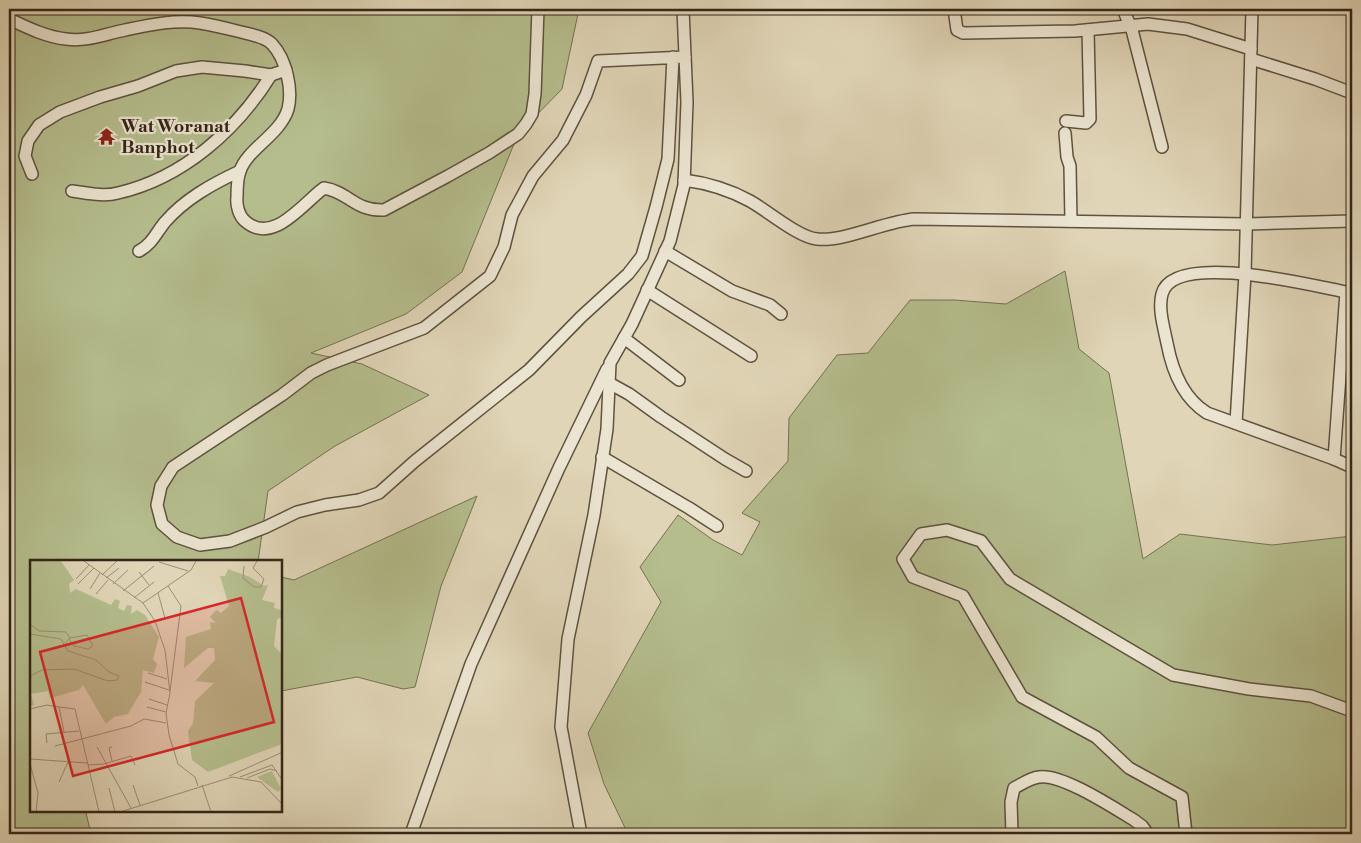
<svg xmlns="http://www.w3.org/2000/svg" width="1361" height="843" viewBox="0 0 1361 843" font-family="'Libre Bodoni',serif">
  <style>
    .green { fill: #b5bd8d; stroke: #747252 }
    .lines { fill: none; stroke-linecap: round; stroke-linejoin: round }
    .minor-casing { stroke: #5e5240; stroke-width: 14 }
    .minor { stroke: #ebe4d0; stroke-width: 11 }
    .labels { text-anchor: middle; stroke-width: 4.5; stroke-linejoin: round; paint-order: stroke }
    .poi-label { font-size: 18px; font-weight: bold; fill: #332618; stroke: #ebe4d0; text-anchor: start }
    .inset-road { fill: none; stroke: #9b8f77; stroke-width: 1 }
    .view { fill: #d62828; fill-opacity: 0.15; stroke: #d62828; stroke-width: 2.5 }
    .inset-edge { fill: none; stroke: #332618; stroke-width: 2.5 }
  </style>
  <rect width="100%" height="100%" fill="#e0d5b7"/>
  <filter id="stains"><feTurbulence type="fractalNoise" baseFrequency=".004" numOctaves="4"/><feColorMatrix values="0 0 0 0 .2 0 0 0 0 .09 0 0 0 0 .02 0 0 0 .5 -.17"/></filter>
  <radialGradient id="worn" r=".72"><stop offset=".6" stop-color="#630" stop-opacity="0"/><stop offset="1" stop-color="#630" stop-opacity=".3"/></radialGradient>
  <g class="green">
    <path d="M9,9H579L562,89L518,134L462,272L406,314L311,353L362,364L429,395L335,446L268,491L258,562H31V812H89L86,813L91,834H9Z"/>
    <path d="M1065,271L1079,349L1109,373L1143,559L1180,534L1272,545L1352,536V834H628L604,784L588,733L661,602L640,567L678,515L713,540L742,555L760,522L742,513L788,461L789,418L837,355L868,353L910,300H954L1006,304Z"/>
    <path d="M477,496L441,586L415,687L403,689L357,677L281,691V577L294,580Z"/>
  </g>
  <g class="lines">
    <defs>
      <g id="minor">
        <path d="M954,9L957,30L963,33L1075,31L1148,24L1187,29L1251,49"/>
        <path d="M1123,9L1132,30L1162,147"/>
        <path d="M9,19C26,27 46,37 66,39C87,42 105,34 125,30C149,25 175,19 200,23C213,25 225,28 237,31C248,34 264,36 272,44C286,59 293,89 288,109C280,135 248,148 240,171C237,179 237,189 237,197C236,205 239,216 245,221C273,246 303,203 324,188C349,192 354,211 384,210L448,176L489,153L518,134L526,124L532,114L535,94L538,9"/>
        <path d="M673,57L668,159L656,207L642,256L628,274L581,317L529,370L415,461L379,493L359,500L325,505L297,512L266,527L230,541L200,545L177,537L162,524L157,505L161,486L173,467L282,395L311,373L327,365L424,328L490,276L504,247L512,215L533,176L563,140L586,95L598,61L685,57"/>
        <path d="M1251,59L1315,79L1352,93"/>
        <path d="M1066,121L1086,123L1090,119L1088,30"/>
        <path d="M1065,133L1067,157L1070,166L1071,221"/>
        <path d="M32,174L25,156L28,141L39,125L60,112L100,97L138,86L176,71L202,67L245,71L271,75L286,70"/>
        <path d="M684,180C707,183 730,190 750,201C768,211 798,237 817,239C845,242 885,221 915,219L1247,224L1352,221"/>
        <path d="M72,191C87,193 103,197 118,193C183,178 237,130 271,75"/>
        <path d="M139,251C152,244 156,233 165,222C185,199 212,184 240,171"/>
        <path d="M665,251L732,291L770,305L781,314"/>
        <path d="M647,290L751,356"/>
        <path d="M1346,292L1334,459L1207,413C1183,398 1172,370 1167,343C1164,328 1158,309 1162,294C1173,250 1314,286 1346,292L1352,293"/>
        <path d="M624,338L679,380"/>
        <path d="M609,383L629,394L661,417L725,459L746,471"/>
        <path d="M1236,423L1245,274L1252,9"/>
        <path d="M602,457L689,508L717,526"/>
        <path d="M1334,459L1352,467"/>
        <path d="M411,834L471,664L559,468L607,369"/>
        <path d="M581,834L561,727L568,639L594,515L607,429L610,363L632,324L670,241L684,185L687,102L683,9"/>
        <path d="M1012,834L1011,802L1014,788C1022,784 1030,778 1039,777C1061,773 1114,808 1134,820L1142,826L1148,834"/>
        <path d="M1186,834L1182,797L1129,768L1096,737L1022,697L963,596L913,577L903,559L921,534L947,530L981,541L1010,579L1173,675L1249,689L1311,696L1352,711"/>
      </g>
    </defs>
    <use href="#minor" class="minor-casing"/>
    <use href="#minor" class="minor"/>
  </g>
  <defs>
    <symbol id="temple-bare" viewBox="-9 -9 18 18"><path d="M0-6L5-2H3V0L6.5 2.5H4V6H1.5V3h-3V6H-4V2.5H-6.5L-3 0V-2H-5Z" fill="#8f2418" stroke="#ebe4d0" stroke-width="2.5" paint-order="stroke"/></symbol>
  </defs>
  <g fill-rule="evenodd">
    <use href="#temple-bare" x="94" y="124" width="25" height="25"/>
  </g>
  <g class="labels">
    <g class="poi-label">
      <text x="121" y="132">Wat Woranat<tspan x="121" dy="21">Banphot</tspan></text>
    </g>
  </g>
  <g transform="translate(30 560)">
    <rect width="252" height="252" fill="#e0d5b7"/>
    <path d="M0,1H31L44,20L39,24L40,33L46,29L81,45L85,39L90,41L88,48L94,51L97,45L102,46L101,54L107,50L115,55L129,77L123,99L127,104L124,113L113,110L111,132L98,154L84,157L76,164L53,125L49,130L20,138L18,131L1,134L4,145L0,146ZM198,9L220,17L234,26L238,25L232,40L245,43L244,48L251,50L252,56L247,60L244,86L252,94V184L178,212L162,200L158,171L163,163L165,141L184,123L165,121L185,100L184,88H178L154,108L156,77L181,69L180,62L186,63L180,57L186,50L191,53L199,46L190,16H195ZM242,211L251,229L248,232L227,217Z" fill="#b5bd8d"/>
    <path class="inset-road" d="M54,1L113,43L125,61L135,90L140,133L136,153L139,175L148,204L165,217L168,226M129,2L158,11M214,6L213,18L224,27H231L234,19L223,8L227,1M109,12L119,25M72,15L87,1M76,18L89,8M46,19L59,5M48,24L64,8M83,24L98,10M138,26L151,46L140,131M60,29L70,13M93,31L124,6M128,33L135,58M66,34L78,20M104,38L124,22M113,43L161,10L166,1M0,64L9,71L36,72L40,78L35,83M0,74L31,79L38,91L66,100L79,112L89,116L87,120L78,121L44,109L12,110L0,116M39,79L44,86L58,89L63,86L57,75L40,78M118,113L137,119M115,122L139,130M119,139L137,145M117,147L136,152M0,149L17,145L29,147M34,172L29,147L45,149L69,252M17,183L16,174L49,171M25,186L101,166L114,159L136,163M67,187L101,248M82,187L79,188L82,201M0,199L57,203M0,204L8,233L6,252M58,205L74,204L101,196L105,205M199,216L253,192M210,217L242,205L253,221M217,218L240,209L247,211M29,222L38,202M103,225L110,245M172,225L181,252M79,228L85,252M90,252L202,217L231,222L253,245"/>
    <path class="view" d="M211,38L244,162L43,216L10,92Z"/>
    <rect width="252" height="252" class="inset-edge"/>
  </g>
  <rect width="1361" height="843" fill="none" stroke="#e0d5b7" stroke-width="30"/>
  <rect x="10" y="10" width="1341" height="823" fill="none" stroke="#332618" stroke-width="2.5"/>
  <rect x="15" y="15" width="1331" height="813" fill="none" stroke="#332618"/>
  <rect width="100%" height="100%" filter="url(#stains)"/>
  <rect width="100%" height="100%" fill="url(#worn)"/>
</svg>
